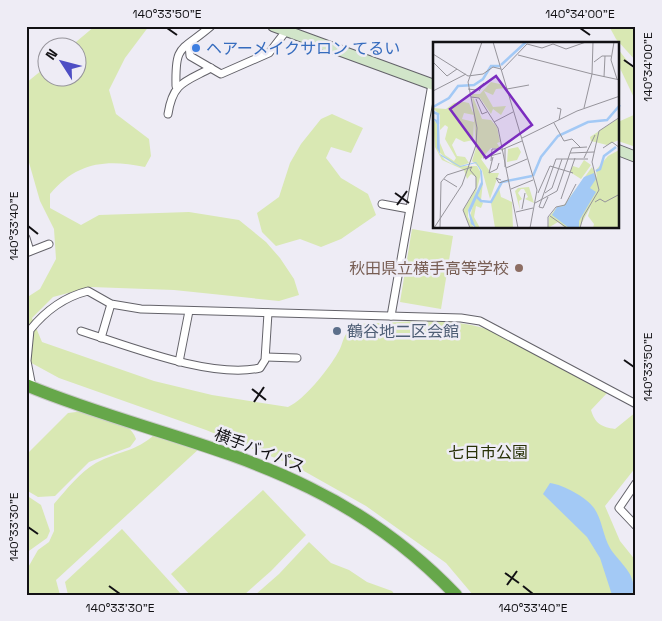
<svg xmlns="http://www.w3.org/2000/svg" width="662" height="621" viewBox="0 0 662 621" font-family="'Space Grotesk','Noto Sans JP',sans-serif">
  <style>
    .green { fill: #d9e8b3 }
    .water { fill: #a3c9f5 }
    .lines { fill: none; stroke-linecap: round; stroke-linejoin: round }
    .street-casing { stroke: #636269; stroke-width: 9 }
    .secondary-casing { stroke: #636269; stroke-width: 12 }
    .highway-casing { stroke: #cbcbcb; stroke-width: 14 }
    .street { stroke: #fff; stroke-width: 7 }
    .secondary { stroke: #d1e5c9; stroke-width: 10 }
    .highway { stroke: #66a74a; stroke-width: 12 }
    .ticks { fill: none; stroke: #121114; stroke-width: 2 }
    .shop-dot { fill: #3f7fe0; stroke: #eeecf5; stroke-width: 2 }
    .education-dot { fill: #8d6e63; stroke: #eeecf5; stroke-width: 2 }
    .service-dot { fill: #5c6f8a; stroke: #eeecf5; stroke-width: 2 }
    .labels { text-anchor: middle; stroke-width: 5; stroke-linejoin: round; paint-order: stroke }
    .shop-label { font-size: 16px; fill: #366cbe; stroke: #eeecf5; text-anchor: start }
    .education-label { font-size: 16px; fill: #785e54; stroke: #eeecf5; text-anchor: end }
    .service-label { font-size: 16px; fill: #4e5e75; stroke: #eeecf5; text-anchor: start }
    .street-label { font-size: 16px; fill: #121114; stroke: #eeecf5 }
    .park-label { font-size: 16px; fill: #293208; stroke: #eeecf5 }
    .inset-river { fill: none; stroke: #a3c9f5; stroke-width: 2.5 }
    .inset-road { fill: none; stroke: #96949b; stroke-width: 1 }
    .view { fill: #7b2cbf; fill-opacity: 0.15; stroke: #7b2cbf; stroke-width: 2.5 }
    .inset-edge { fill: none; stroke: #121114; stroke-width: 2.5 }
    .neatline { fill: none; stroke: #121114; stroke-width: 2 }
    .ticks-label { font-size: 12px; text-anchor: middle; fill: #121114 }
  </style>
  <rect width="100%" height="100%" fill="#eeecf5"/>
  <g class="green">
    <path d="M95,26H149L125,58L109,90L116,114L149,139L151,156L145,167C106,159 77,162 50,194V208L81,225L99,215L189,212L239,220L266,242L280,258L294,279L299,295L279,301L174,290L91,287L53,297L32,318L42,342L154,381L212,395L288,407C305,399 326,372 336,356C346,341 339,338 356,324C402,323 452,315 495,332L608,392L591,410C595,424 602,427 615,429L636,412V467L605,506L620,541L636,561V595H473L446,563L366,506L295,466L206,430L59,378L26,360V298L40,289L56,259L54,229L40,201L26,152V83L47,66L48,78H78V48L70,47Z"/>
    <path d="M609,26H636V61L616,39Z"/>
    <path d="M618,49L636,72V102L618,64Z"/>
    <path d="M332,114L363,128L351,153L331,147L326,158L341,178L368,194L376,215L341,239L321,247L300,239L276,246L262,232L257,213L279,197L290,163L301,144L321,119Z"/>
    <path d="M636,114V147L618,141V122Z"/>
    <path d="M412,229L453,236L441,309L400,302Z"/>
    <path d="M84,411C101,416 130,420 136,439L130,447L89,462L55,496L38,497L26,490V458L28,453L68,413Z"/>
    <path d="M155,434L200,448L56,580L60,595H29L26,571L38,550L49,542L54,531V504C67,489 79,473 96,463C118,451 136,452 155,434Z"/>
    <path d="M263,490L306,535L271,571L244,595H190L171,574Z"/>
    <path d="M26,495L41,505L50,531L47,538L26,553Z"/>
    <path d="M122,529L182,595H68L65,582Z"/>
    <path d="M309,542L331,563L349,570L367,582L392,591L395,595H255L279,574Z"/>
  </g>
  <path class="water" d="M550,483C564,485 586,497 594,508C602,519 603,536 610,548C619,563 639,575 632,595H612L600,558L587,537L543,494Z"/>
  <g class="lines">
    <defs>
      <g id="street">
        <path d="M189,44L190,56L221,74L269,53L286,31"/>
        <path d="M176,86C175,43 181,52 211,26"/>
        <path d="M168,114C173,82 185,82 211,68"/>
        <path d="M382,204L409,209"/>
        <path d="M26,238L30,251"/>
        <path d="M26,253L49,244"/>
        <path d="M391,316L432,84"/>
        <path d="M81,331C129,346 211,379 260,368L265,360L268,313"/>
        <path d="M101,338L111,304"/>
        <path d="M266,357L297,358"/>
        <path d="M179,362L189,311"/>
        <path d="M32,387L27,361L30,330C46,310 64,297 88,291L111,304L141,309L461,318L480,321L636,404"/>
        <path d="M636,483L619,508L636,526"/>
      </g>
      <g id="secondary">
        <path d="M273,26L434,85"/>
        <path d="M618,150L636,157"/>
      </g>
      <path id="highway" d="M26,385C119,424 220,443 310,488C365,515 414,551 456,595"/>
    </defs>
    <use href="#street" class="street-casing"/>
    <use href="#secondary" class="secondary-casing"/>
    <use href="#highway" class="highway-casing"/>
    <use href="#street" class="street"/>
    <use href="#secondary" class="secondary"/>
    <use href="#highway" class="highway"/>
  </g>
  <path class="ticks" d="M167,28L177,35M580,28L590,35M624,60L634,67M395,193L409,203M397,205L407,191M28,226L38,234M624,360L634,367M252,389L266,400M254,402L264,387M28,527L38,534M505,573L519,583M507,585L517,571M109,586L120,594M523,586L533,594"/>
  <circle class="shop-dot" cx="196" cy="48" r="5"/>
  <circle class="education-dot" cx="519" cy="268" r="5"/>
  <circle class="service-dot" cx="337" cy="331" r="5"/>
  <g class="labels">
    <g class="shop-label">
      <text x="206" y="54">ヘアーメイクサロン てるい</text>
    </g>
    <g class="education-label">
      <text x="509" y="274">秋田県立横手高等学校</text>
    </g>
    <g class="service-label">
      <text x="347" y="337">鶴谷地二区会館</text>
    </g>
    <g class="street-label">
      <text transform="translate(260 450) rotate(21)" y="6">横手バイパス</text>
    </g>
    <g class="park-label">
      <text x="488" y="458">七日市公園</text>
    </g>
  </g>
  <g transform="translate(433 42)">
    <rect width="186" height="186" fill="#eeecf5"/>
    <path d="M58,40L71,43L73,46L63,47L60,53L51,49L60,65L73,64L68,73L60,67L58,72L47,56L40,55L49,77L58,78L64,85L67,100L64,101L67,106H58L48,117L58,131H66L57,157L49,128L39,119L43,106L39,52H47ZM31,60L36,61L41,73L31,71L29,77L41,80L40,98L31,100L23,96L19,103L24,114L32,115L36,121L27,124H44L48,131L42,155L50,140L48,158L45,157L50,161L48,166L43,164L41,175L47,186H43L37,175L42,155L35,168V175L41,186H37L30,168L43,147V135L38,132L34,137L31,128L9,118L2,105L0,77L4,82V101L6,111L12,118L21,123L7,111V101L12,113L21,119L23,116L12,97L15,85L12,83L7,88V73L0,66L13,67L21,61ZM186,76V98L174,103L158,99L157,95ZM85,105L88,110L84,118L74,120L75,107ZM186,108V186H160L161,182L155,174L158,164L146,186H132L125,180L115,186L116,175L124,165L131,163L159,125L164,136L163,128L175,114ZM151,118L158,123L148,137L137,130L140,124L146,126ZM96,145L101,161L92,157L95,155L91,147H88L85,151L89,157L86,159L87,168L82,149L85,146ZM66,146L68,155L79,160L80,186H62L58,161Z" fill="#d9e8b3"/>
    <path d="M0,76L6,79L7,112L27,124L43,120L49,129L50,142L37,171L43,186L38,182L35,168L48,140L47,128L43,121L27,125L8,114L4,106V82ZM161,131L163,137L157,146L163,150L146,179V186H136L119,173L124,165L131,164L151,135Z" fill="#a3c9f5"/>
    <path class="inset-river" d="M68,23L93,0M0,65L16,56L25,44L41,43L50,37L58,24H67M0,70L5,72V82M163,129L167,127L171,114L183,105M100,134L108,115L125,94L155,80L174,78L187,63M43,154L48,159L58,160L69,140L99,134"/>
    <path class="inset-road" d="M60,0L104,148L97,186M160,0L159,32L187,38M181,0L178,18L184,37M0,12L35,34L50,32L60,25L68,27M85,13L159,32L151,66M0,20L14,34L24,27M161,20L169,14H178M68,29L94,2L109,6L120,2L133,7L153,0M171,35L172,14M35,47L43,48L51,41L46,49M74,47L96,43M0,49L33,32M38,55L46,56L65,86L85,186M43,57L49,72L54,70M124,66L128,67L126,78M61,80L80,70M121,81L131,99L139,97L148,106M89,96L144,69L187,54M72,106V125M170,106L179,100L187,106M68,108L89,99M137,111L139,106L154,105M60,115L56,131L64,127L66,121M50,116L68,111M151,116L162,93M58,119L59,107H68M73,126L94,117M11,137L24,145M68,138L63,136L66,141L75,138M78,147L100,138M105,151L117,124L140,131M112,151L119,146L129,117M115,155L110,166L106,165L123,117H155M128,157L142,116M162,160L167,157L172,160L187,152M102,161L124,149L137,111L161,110M89,167L92,151M83,170L100,166M117,174L134,186M1,186L29,143L43,103L44,86L35,40L49,0M7,186L8,140L14,133L39,125L37,128L43,135V146L30,168L37,186M115,186V175L123,165L132,163L143,142M147,186L150,175L166,148L159,120L166,89L187,75"/>
    <path class="view" d="M63,34L99,83L53,116L17,67Z"/>
    <rect width="186" height="186" class="inset-edge"/>
  </g>
  <rect width="662" height="621" fill="none" stroke="#eeecf5" stroke-width="55"/>
  <g transform="translate(62 62) rotate(306)"><circle r="24" fill="#eeecf5" stroke="#96949b"/>
  <path d="M0-4L9 19L0 12L-9 19Z" fill="#4e4ec4"/>
  <text y="-8" font-size="14" font-weight="bold" text-anchor="middle" fill="#121114">N</text>
  </g>
  <rect x="28" y="28" width="606" height="566" class="neatline"/>
  <g class="ticks-label">
    <text x="167" y="18">140°33'50"E</text>
    <text x="580" y="18">140°34'00"E</text>
    <text transform="translate(648 67) rotate(-90)" y="4">140°34'00"E</text>
    <text transform="translate(14 226) rotate(-90)" y="4">140°33'40"E</text>
    <text transform="translate(648 367) rotate(-90)" y="4">140°33'50"E</text>
    <text transform="translate(14 527) rotate(-90)" y="4">140°33'30"E</text>
    <text x="120" y="612">140°33'30"E</text>
    <text x="533" y="612">140°33'40"E</text>
  </g>
</svg>
